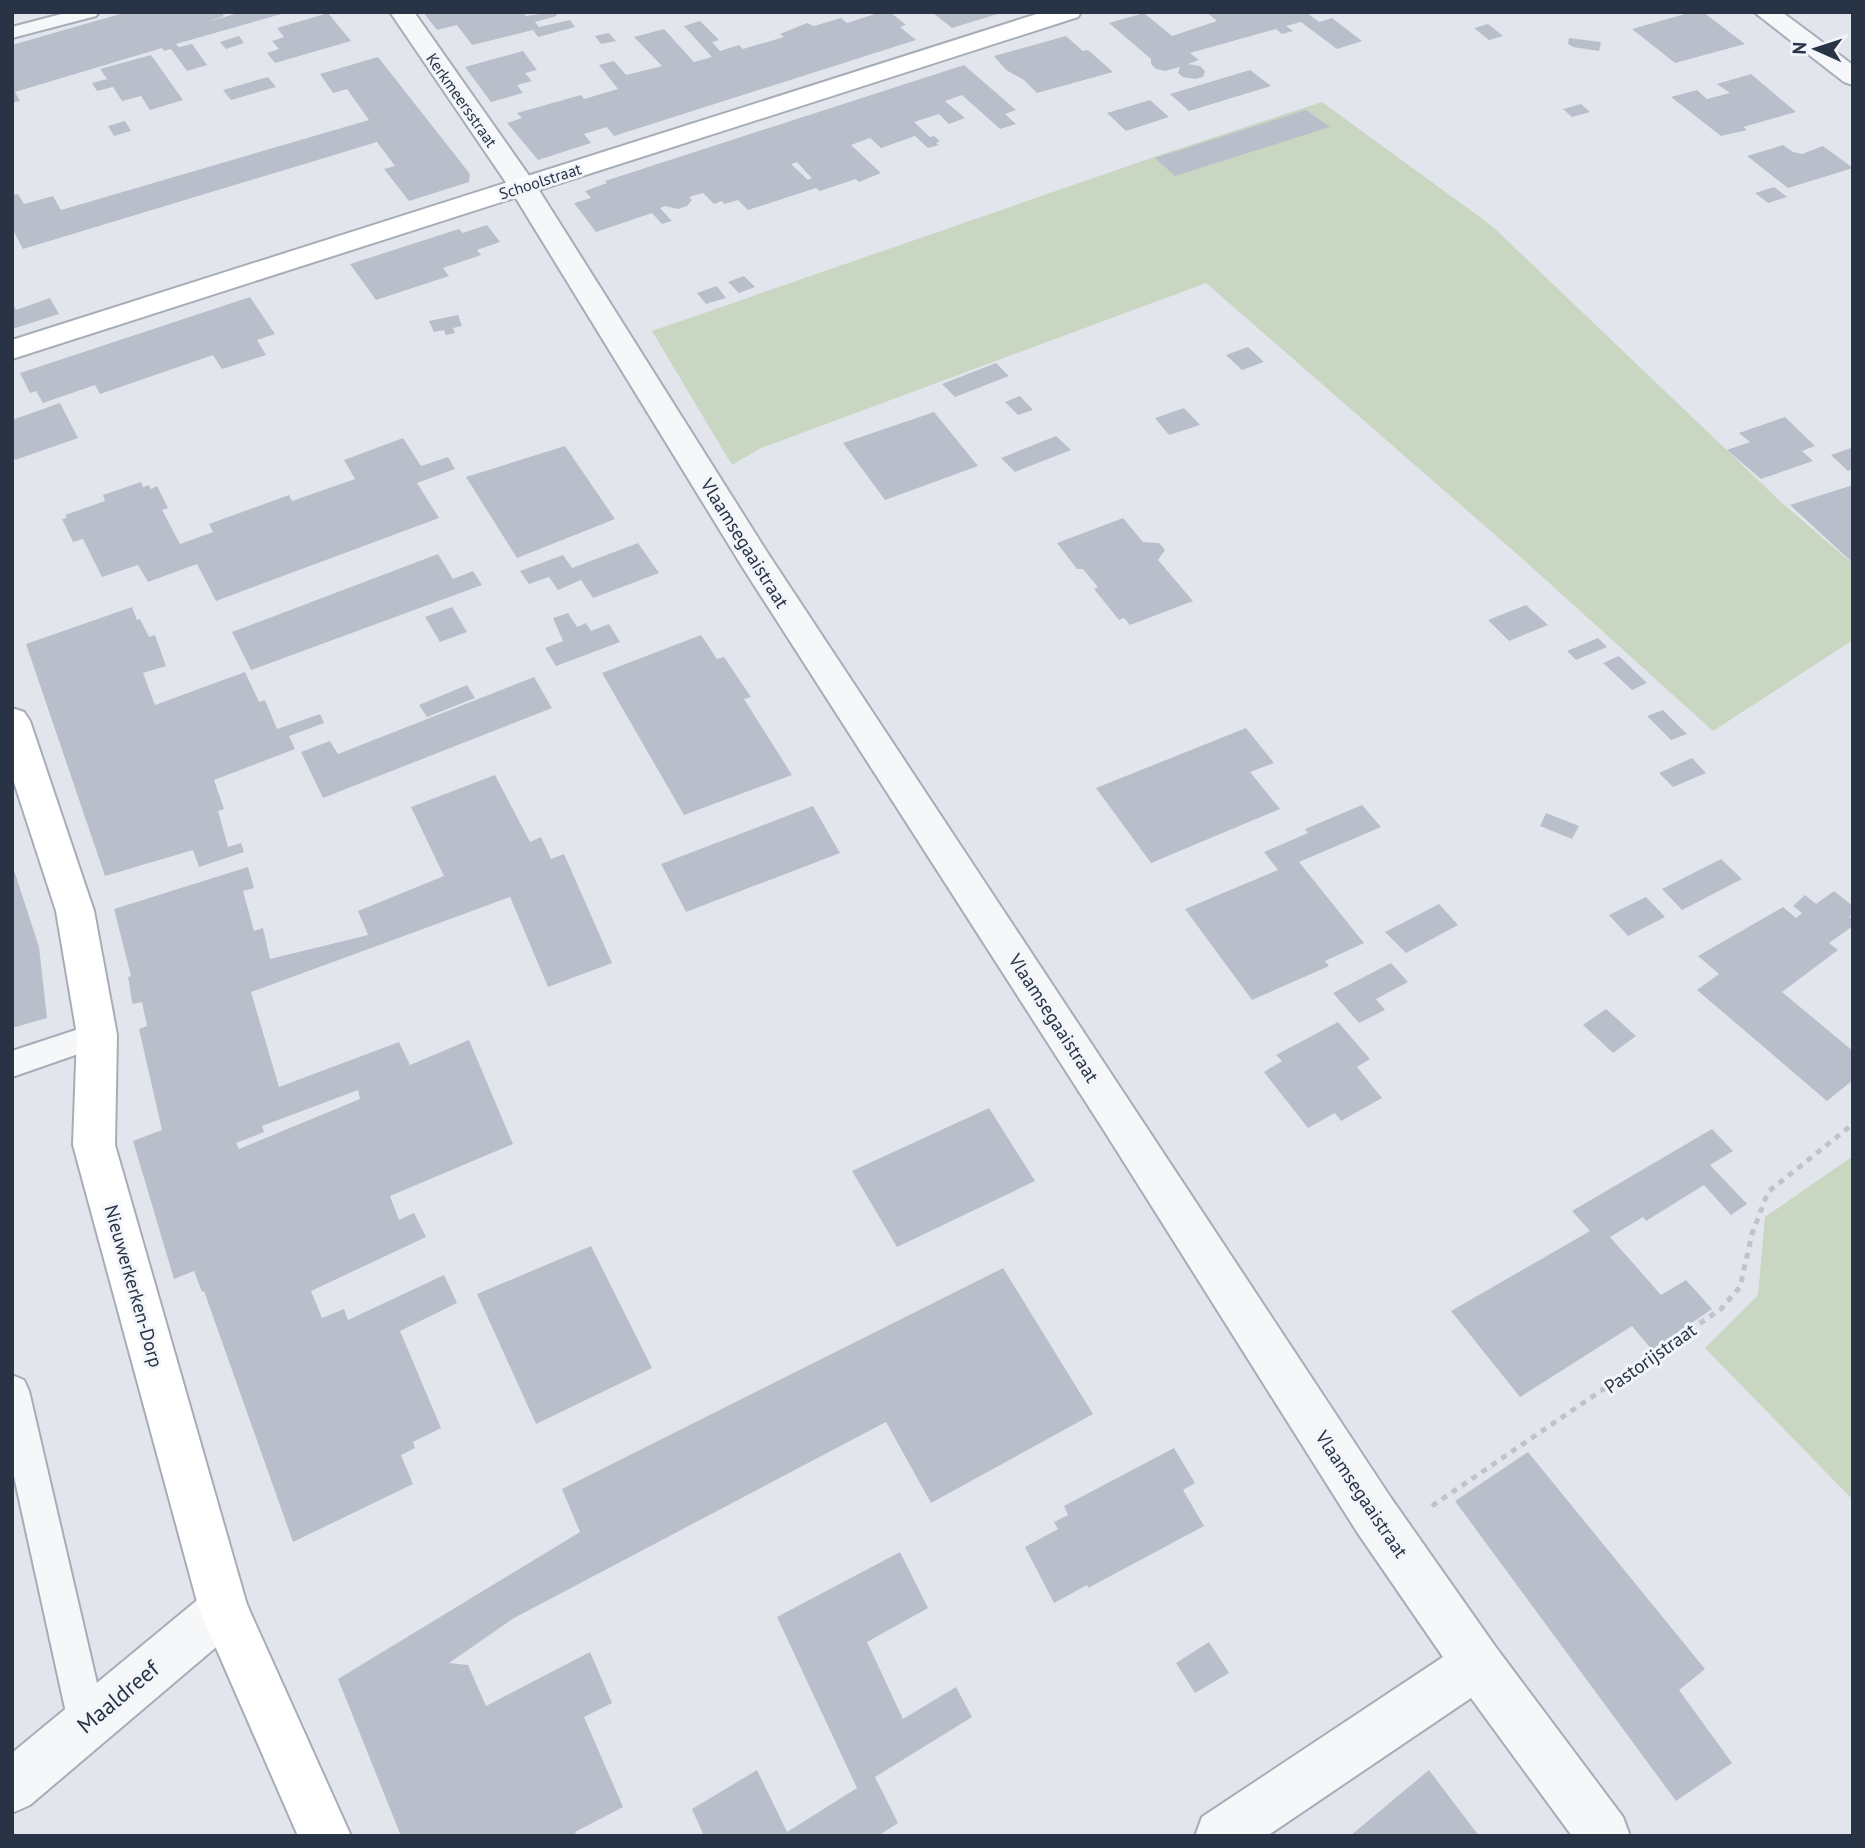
<svg xmlns="http://www.w3.org/2000/svg" width="1865" height="1848" viewBox="0 0 1865 1848" font-family="'PT Sans',sans-serif">
  <style>
    .green { fill: #c8d6c2 }
    .building { fill: #b9bfca; fill-rule: evenodd }
    .lines { fill: none; stroke-linecap: round; stroke-linejoin: round }
    .lane-casing { stroke: #a6adb7; stroke-width: 4 }
    .street-casing { stroke: #a6adb7; stroke-width: 4 }
    .secondary-casing { stroke: #a6adb7; stroke-width: 4 }
    .path { stroke: #c0c4ca; stroke-width: 5; stroke-dasharray: 6 6; stroke-linecap: butt }
    .lane { fill: #f5f7f9; fill-rule: evenodd }
    .street { fill: #f5f7f9; fill-rule: evenodd }
    .secondary { fill: #fff; fill-rule: evenodd }
    .labels { text-anchor: middle; stroke-width: 6; stroke-linejoin: round; paint-order: stroke }
    .far-street-label { font-size: 16px; fill: #283345; stroke: #f2f5f9 }
    .street-label { font-size: 19px; fill: #283345; stroke: #f2f5f9 }
    .near-street-label { font-size: 23px; fill: #283345; stroke: #f2f5f9 }
  </style>
  <rect width="100%" height="100%" fill="#e2e6ec"/>
  <g class="green">
    <path d="M1322,102L1492,226L1781,502L1853,564V640L1713,731L1517,554L1206,283L761,448L732,465L652,331L1154,157Z"/>
    <path d="M1853,1156V1500L1705,1348L1758,1295L1765,1217Z"/>
  </g>
  <g class="building">
    <path d="M127,12H221L224,16L207,22L242,12L285,13L176,44L179,47L192,44L207,65L187,71L171,49L164,51L162,48L15,92L20,101L12,103V45Z"/>
    <path d="M423,12H523L526,16L555,12L557,16L535,22L539,27L570,20L575,27L538,37L533,30L472,45L457,25L437,30Z"/>
    <path d="M881,12H890L906,25L900,27L916,40L614,136L607,127L584,134L591,143L538,160L507,123L522,118L517,113L581,95L584,99L618,89L599,65L614,61L626,75L662,66L634,37L664,29L694,62L712,57L684,26L700,21L719,40L712,42L720,51L739,45L743,49L784,37L780,34L807,23L814,26L841,18L847,23Z"/>
    <path d="M932,12H1001V13L952,28Z"/>
    <path d="M1206,12H1306L1319,22L1332,18L1362,41L1337,49L1301,22L1286,26L1293,31L1282,34L1276,29L1190,53L1199,60L1188,64L1200,66L1205,71L1203,77L1195,79L1183,77L1178,73L1180,67L1165,71L1156,69L1151,64V59L1109,23L1144,13L1172,36L1217,21Z"/>
    <path d="M1692,12H1703L1745,44L1675,63L1632,29Z"/>
    <path d="M328,13L351,41L275,63L267,53L279,49L272,41L284,37L277,28Z"/>
    <path d="M1488,24L1503,36L1489,40L1474,28Z"/>
    <path d="M609,33L616,41L601,44L595,36Z"/>
    <path d="M239,36L244,43L226,49L220,42Z"/>
    <path d="M1066,36L1083,51L1088,50L1113,72L1037,93L1024,80L1006,70L994,56Z"/>
    <path d="M1569,38L1601,42L1599,51L1573,47L1568,44Z"/>
    <path d="M523,51L537,70L525,73L532,81L517,85L523,93L491,102L465,67Z"/>
    <path d="M151,55L183,100L150,110L141,96L122,101L113,87L97,91L92,83L107,79L100,69Z"/>
    <path d="M378,57L470,174L469,182L409,201L384,169L395,166L377,142L23,249L12,228V195L18,194L24,204L53,196L61,210L369,120L347,89L333,93L320,74Z"/>
    <path d="M964,65L1016,110L1005,114L1016,124L1000,129L962,95L945,101L965,118L949,124L939,114L914,122L930,137L934,136L940,141L936,143L939,145L928,148L915,136L881,148L870,138L851,145L881,173L859,182L856,179L820,191L816,188L748,210L738,200L724,204L722,201L714,204L703,193L689,197L692,200L687,206L678,209L665,206L660,208L672,221L662,224L652,213L596,232L574,203L591,198L585,191L607,183L605,181ZM797,162L806,172L812,178L808,180L791,164Z"/>
    <path d="M1250,70L1271,86L1189,111L1170,94Z"/>
    <path d="M1751,74L1796,112L1743,127L1747,130L1721,136L1671,97L1697,90L1707,99L1730,93L1717,84Z"/>
    <path d="M268,77L276,87L231,100L223,90Z"/>
    <path d="M1150,100L1169,117L1126,131L1107,113Z"/>
    <path d="M1581,104L1590,112L1572,117L1563,109Z"/>
    <path d="M1306,110L1330,127L1175,176L1155,158Z"/>
    <path d="M125,121L131,131L114,136L108,126Z"/>
    <path d="M1783,145L1793,152L1802,154L1823,146L1853,168L1788,188L1747,156Z"/>
    <path d="M1774,187L1787,197L1768,203L1755,193Z"/>
    <path d="M487,225L500,242L477,250L481,255L443,268L449,276L376,300L350,264L459,229L463,233Z"/>
    <path d="M744,276L755,287L739,293L728,282Z"/>
    <path d="M717,286L726,298L706,304L697,293Z"/>
    <path d="M250,297L275,334L257,340L266,355L222,369L213,355L100,394L95,385L43,403L36,391L30,393L20,373Z"/>
    <path d="M50,298L59,314L12,329V303L16,310Z"/>
    <path d="M458,315L462,326L453,328L455,333L446,335L444,330L434,332L429,321Z"/>
    <path d="M1248,347L1264,362L1242,370L1226,355Z"/>
    <path d="M996,363L1009,376L955,397L942,384Z"/>
    <path d="M1020,396L1033,410L1018,415L1005,402Z"/>
    <path d="M60,403L78,438L15,460L12,454V420Z"/>
    <path d="M1184,408L1200,425L1169,435L1155,418Z"/>
    <path d="M934,412L978,466L885,500L843,443Z"/>
    <path d="M1785,417L1815,446L1802,451L1813,461L1761,479L1727,450L1750,442L1739,433Z"/>
    <path d="M1056,436L1071,450L1015,472L1001,458Z"/>
    <path d="M403,438L421,466L448,457L455,469L417,483L439,518L216,601L197,564L148,582L138,565L102,577L83,539L73,542L62,519L67,518L65,515L105,501L103,495L141,482L143,487L149,485L151,489L157,486L168,508L162,510L180,544L213,532L209,524L289,495L292,501L355,479L344,460Z"/>
    <path d="M565,446L615,519L517,558L466,477Z"/>
    <path d="M1851,448L1853,469L1848,471L1831,455Z"/>
    <path d="M1853,485L1851,527L1853,563L1790,505Z"/>
    <path d="M1123,518L1143,542L1159,543L1165,550L1158,560L1193,601L1130,625L1124,618L1119,620L1094,589L1098,587L1083,569H1077L1057,543Z"/>
    <path d="M638,543L659,573L593,598L581,580L558,590L549,577L529,584L520,571L563,555L572,568Z"/>
    <path d="M438,554L453,579L473,571L482,585L251,670L232,632Z"/>
    <path d="M1526,605L1548,625L1509,641L1488,620Z"/>
    <path d="M132,607L137,620L140,619L149,637L155,635L166,666L143,673L155,705L245,672L259,702L265,700L277,729L320,714L324,723L289,736L295,749L214,780L224,809L218,811L228,847L241,843L244,852L199,867L193,850L105,876L26,644Z"/>
    <path d="M452,607L467,632L440,642L425,617Z"/>
    <path d="M568,613L577,627L586,623L591,631L609,624L620,642L556,666L545,648L563,641L553,618Z"/>
    <path d="M701,635L717,659L724,657L751,697L744,699L792,775L684,815L602,673Z"/>
    <path d="M1598,638L1607,647L1576,660L1567,651Z"/>
    <path d="M1619,656L1647,683L1632,690L1603,663Z"/>
    <path d="M534,677L552,708L323,798L301,752L330,741L338,754Z"/>
    <path d="M467,685L475,698L427,717L419,705Z"/>
    <path d="M1663,710L1687,734L1671,740L1647,716Z"/>
    <path d="M1246,728L1274,763L1250,772L1280,809L1151,863L1096,788Z"/>
    <path d="M1692,758L1706,773L1673,787L1659,773Z"/>
    <path d="M495,775L530,842L541,837L551,859L564,854L612,963L548,987L510,897L251,992L279,1087L399,1042L410,1065L469,1040L513,1144L390,1196L399,1220L414,1213L426,1237L311,1291L322,1318L344,1309L348,1320L444,1275L457,1303L400,1331L441,1428L413,1442L415,1448L401,1455L413,1484L293,1542L204,1291L202,1292L194,1271L174,1279L133,1141L162,1130L139,1029L147,1026L142,1002L133,1004L132,1002L128,977L131,976L114,909L248,867L254,888L243,891L254,931L263,928L270,959L368,935L358,911L444,876L411,807ZM358,1090L360,1099L239,1149L236,1143L264,1132L262,1126Z"/>
    <path d="M1362,805L1381,827L1299,862L1364,943L1325,961L1329,966L1252,1000L1185,909L1278,870L1264,852L1308,833L1305,829Z"/>
    <path d="M813,806L840,853L686,912L661,864Z"/>
    <path d="M1546,813L1579,826L1572,839L1540,826Z"/>
    <path d="M1721,859L1742,879L1682,910L1662,889Z"/>
    <path d="M12,864L39,947L47,1018L12,1028Z"/>
    <path d="M1834,891L1853,906V914L1849,917L1853,919V926L1829,943L1838,950L1782,992L1853,1051V1080L1827,1101L1697,990L1719,974L1698,956L1783,907L1796,918L1802,913L1793,906L1805,895L1816,904Z"/>
    <path d="M1646,897L1665,917L1628,936L1609,915Z"/>
    <path d="M1439,904L1458,925L1406,953L1385,932Z"/>
    <path d="M1391,963L1408,982L1376,999L1385,1010L1359,1023L1333,993Z"/>
    <path d="M1606,1009L1636,1036L1613,1053L1583,1025Z"/>
    <path d="M1338,1022L1370,1059L1357,1067L1382,1098L1341,1121L1335,1113L1308,1128L1264,1072L1282,1061L1276,1055Z"/>
    <path d="M989,1108L1035,1181L897,1247L852,1171Z"/>
    <path d="M1712,1129L1733,1151L1710,1165L1747,1204L1731,1215L1704,1185L1646,1221L1643,1217L1610,1237L1661,1295L1686,1280L1712,1309L1652,1350L1632,1326L1520,1397L1451,1311L1590,1231L1572,1211Z"/>
    <path d="M591,1246L652,1368L536,1424L477,1294Z"/>
    <path d="M1003,1268L1093,1414L931,1503L886,1422L514,1618L449,1663L468,1665L486,1706L590,1652L612,1703L584,1717L623,1807L575,1832L577,1836H401L338,1679L580,1532L562,1489Z"/>
    <path d="M1174,1448L1195,1483L1183,1490L1204,1526L1088,1588L1087,1585L1054,1603L1025,1547L1058,1529L1054,1522L1068,1515L1064,1506Z"/>
    <path d="M1528,1452L1705,1669L1679,1690L1732,1763L1676,1801L1455,1501Z"/>
    <path d="M900,1552L928,1608L867,1642L903,1719L956,1687L972,1717L875,1777L898,1823L878,1836H704L692,1809L757,1770L787,1832L857,1788L777,1617Z"/>
    <path d="M1209,1642L1229,1673L1195,1693L1176,1663Z"/>
    <path d="M1429,1770L1479,1836H1350Z"/>
  </g>
  <g class="lines">
    <defs>
      <g id="lane">
        <path d="M69,12H99L96,16L12,38V27Z"/>
        <path d="M97,1023L107,1026L112,1035L107,1044L12,1077V1051Z"/>
        <path d="M12,1375L24,1380L29,1391L106,1722L100,1735L87,1741L74,1735L68,1722L12,1467Z"/>
      </g>
      <g id="street">
        <path d="M390,12H414L537,187L767,552L1391,1498L1495,1646L1623,1817L1630,1836H1572L1471,1698L1267,1836H1195L1202,1817L1443,1657L1357,1532L1103,1129L743,568L509,187Z"/>
        <path d="M1754,12H1782L1853,65V85L1844,82Z"/>
        <path d="M224,1584L241,1592L249,1609L241,1626L30,1805L12,1813V1753L207,1592Z"/>
      </g>
      <g id="secondary">
        <path d="M1043,12H1081L1078,17L12,359V340Z"/>
        <path d="M12,708L24,712L30,721L94,911L117,1035L115,1145L247,1605L351,1836H298L199,1609L73,1145L77,1035L56,911L12,776Z"/>
      </g>
    </defs>
    <use href="#lane" class="lane-casing"/>
    <use href="#street" class="street-casing"/>
    <use href="#secondary" class="secondary-casing"/>
    <path class="path" d="M1432,1506L1721,1309L1740,1287L1752,1234L1768,1192L1853,1124"/>
    <use href="#lane" class="lane"/>
    <use href="#street" class="street"/>
    <use href="#secondary" class="secondary"/>
  </g>
  <g class="labels">
    <g class="far-street-label">
      <text transform="translate(462 100) rotate(55)" y="6">Kerkmeersstraat</text>
      <text transform="translate(540 181) rotate(-18)" y="6">Schoolstraat</text>
    </g>
    <g class="street-label">
      <text transform="translate(745 543) rotate(58)" y="7">Vlaamsegaaistraat</text>
      <text transform="translate(1054 1018) rotate(57)" y="7">Vlaamsegaaistraat</text>
      <text transform="translate(134 1286) rotate(74)" y="7">Nieuwerkerken-Dorp</text>
      <text transform="translate(1650 1358) rotate(-35)" y="7">Pastorijstraat</text>
      <text transform="translate(1362 1494) rotate(56)" y="7">Vlaamsegaaistraat</text>
    </g>
    <g class="near-street-label">
      <text transform="translate(118 1697) rotate(-40)" y="8">Maaldreef</text>
    </g>
  </g>
  <rect width="1865" height="1848" fill="none" stroke="#283345" stroke-width="28"/>
  <g transform="translate(1816 49) rotate(273)" stroke="#f2f5f9" stroke-width="5" paint-order="stroke">
  <path d="M0-5L12 26L0 18L-12 26Z" fill="#283345"/>
  <text y="-10" font-size="19" font-weight="bold" text-anchor="middle" fill="#283345">N</text>
  </g>
</svg>
